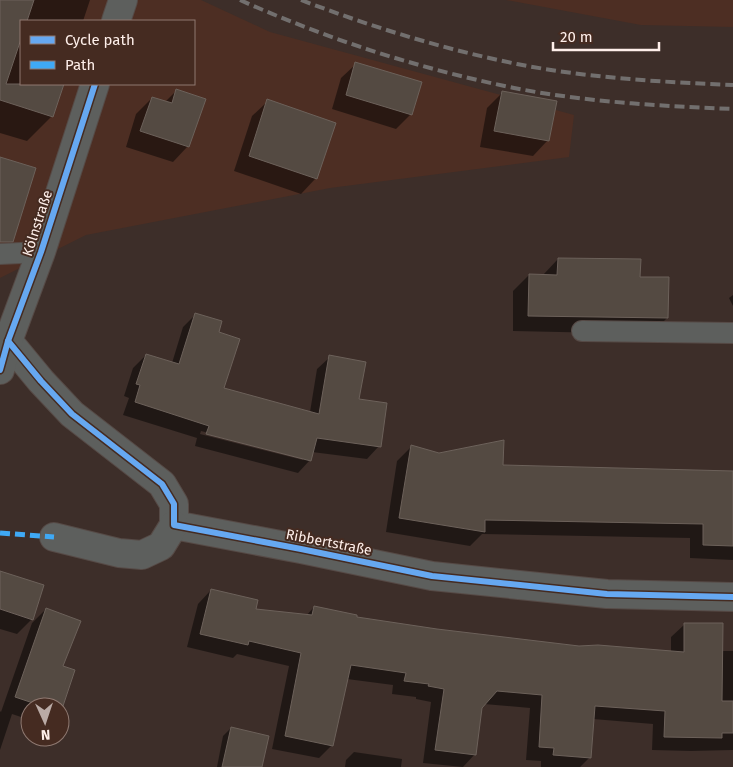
<svg xmlns="http://www.w3.org/2000/svg" width="733" height="767" viewBox="0 0 733 767" font-family="'Fira Sans',sans-serif">
  <style>
    .built { fill: #4d2e23; fill-rule: evenodd }
    .shadow { fill: #0007; fill-rule: evenodd }
    .building { fill: #544a42; stroke: #6c615a }
    .lines { fill: none; stroke-linecap: round; stroke-linejoin: round }
    .lane-casing { stroke: #564a46; stroke-width: 22 }
    .street-casing { stroke: #564a46; stroke-width: 30 }
    .lane { stroke: #5d5f5d; stroke-width: 20 }
    .street { stroke: #5d5f5d; stroke-width: 28 }
    .rail { stroke: #726f6e; stroke-width: 4; stroke-dasharray: 10 5; stroke-linecap: butt }
    .quiet { stroke: #3fa9f5; stroke-width: 5; stroke-dasharray: 10 5; stroke-linecap: butt }
    .cycleway-casing { stroke: #452b21; stroke-width: 9 }
    .cycleway { stroke: #66a8f1; stroke-width: 6 }
    .labels { text-anchor: middle; stroke-width: 4; stroke-linejoin: round; paint-order: stroke }
    .street-label { font-size: 14px; fill: #feefea; stroke: #452b21 }
  </style>
  <rect width="100%" height="100%" fill="#3d2e29"/>
  <g class="built">
    <path d="M0,0H201L270,32L574,115L569,157L330,188L86,235L0,278ZM21,21H194V84H21Z"/>
    <path d="M506,0H733V27L641,25Z"/>
  </g>
  <g class="shadow">
    <path d="M0,0H90L83,21H21V84H62L52,116L27,141L0,133Z"/>
    <path d="M356,64L411,114L396,129L332,109L341,78Z"/>
    <path d="M176,91L188,146L173,162L126,147L136,114L152,98L165,102Z"/>
    <path d="M502,93L548,140L533,156L480,147L487,108Z"/>
    <path d="M268,101L316,178L301,194L234,171L252,116Z"/>
    <path d="M558,259L667,318L651,334L513,331V291L529,275H543Z"/>
    <path d="M733,295V306L729,298Z"/>
    <path d="M196,314L217,333L222,389L310,412L317,369L330,357L357,400L379,446L367,459L312,452L310,460L298,473L195,446L197,438L123,415L129,398L124,396L133,368L146,355L172,363L183,327ZM201,431L303,457V460L200,434Z"/>
    <path d="M411,447L502,466L733,472V560L690,558V538L482,534L470,546L386,532L397,461Z"/>
    <path d="M0,573L32,619L17,634L0,629Z"/>
    <path d="M211,590L255,610L306,616L314,607L355,618L437,631L579,648L671,652V637L685,624L722,651H733V750L691,751L652,750L653,724L593,719L590,757L580,767H541V761L526,760L530,708L484,704L481,707L475,754L463,767L423,763L431,702L416,699V697L392,694L393,685L347,679L332,745L319,758L272,749L289,666L237,654L233,658L187,647L198,604Z"/>
    <path d="M46,609L62,667L73,671L60,710V707H30V720L12,714L0,750V711L1,712L32,623Z"/>
    <path d="M231,728L261,767H217L223,736Z"/>
    <path d="M354,752L402,759L401,767H345L346,760Z"/>
  </g>
  <g class="building">
    <path d="M0,0H34L27,21H21V39L6,84H64L53,117L0,100Z"/>
    <path d="M355,62L422,82L412,115L346,95Z"/>
    <path d="M176,89L206,99L189,147L140,131L152,97L172,103Z"/>
    <path d="M502,91L557,101L549,141L494,131Z"/>
    <path d="M267,99L336,123L317,179L249,156Z"/>
    <path d="M0,157L36,168L13,242H0Z"/>
    <path d="M558,258L641,259L640,277H669L668,318L528,316L529,274L557,275Z"/>
    <path d="M195,313L222,321L219,332L240,339L224,388L319,414L329,355L366,362L359,399L387,403L381,447L317,438L311,461L206,434L209,426L135,402L140,385L136,384L146,354L179,364Z"/>
    <path d="M504,440L503,465L733,471V546L703,545V524L485,520V532L399,518L411,445L439,453Z"/>
    <path d="M0,571L44,585L33,620L0,609Z"/>
    <path d="M211,589L258,600L256,609L312,615L314,606L357,615V617L437,629L579,646L598,645L684,652V623H723L722,701H733V733H722V738L664,737L665,711L595,706L591,758L553,755L554,748L539,747L542,695L497,691L482,708L476,755L435,750L444,689L428,686L429,684L404,681L406,673L351,665L333,746L285,736L301,653L249,641L248,645L200,634Z"/>
    <path d="M46,608L81,621L63,666L75,670L61,712L60,707H45L15,697Z"/>
    <path d="M231,727L269,736L262,767H222Z"/>
  </g>
  <g class="lines">
    <defs>
      <g id="lane">
        <path d="M0,254L41,252"/>
        <path d="M582,331L733,333"/>
      </g>
      <g id="street">
        <path d="M116,21L123,0"/>
        <path d="M8,341L41,381L72,414L162,484L174,504V525L301,549L432,576L607,594L733,597"/>
        <path d="M0,370L8,341L41,252L95,84"/>
        <path d="M54,537L119,553L142,555L161,546L174,525"/>
      </g>
    </defs>
    <use href="#lane" class="lane-casing"/>
    <use href="#street" class="street-casing"/>
    <use href="#lane" class="lane"/>
    <use href="#street" class="street"/>
    <g class="rail">
      <path d="M240,0C330,40 417,68 514,88C586,102 660,106 733,109"/>
      <path d="M301,0C372,27 443,49 517,64C588,78 661,82 733,85"/>
    </g>
    <path class="quiet" d="M0,533L54,537"/>
    <defs>
      <g id="cycleway">
        <path d="M8,341L41,381L72,414L162,484L174,504V525L301,549L432,576L607,594L733,597"/>
        <path d="M0,370L8,341L41,252L95,84"/>
      </g>
    </defs>
    <use href="#cycleway" class="cycleway-casing"/>
    <use href="#cycleway" class="cycleway"/>
  </g>
  <g class="labels">
    <g class="street-label">
      <text transform="translate(37 223) rotate(-72)" y="5">Kölnstraße</text>
      <text transform="translate(329 542) rotate(11)" y="5">Ribbertstraße</text>
    </g>
  </g>
  <rect x="20" y="20" width="175" height="65" fill="#452b21" stroke="#8f7971"/>
  <rect x="30" y="36" width="25" height="8" fill="#66a8f1" stroke="#8f7971"/>
  <text x="65" y="45" font-size="15" fill="#feefea">Cycle path</text>
  <rect x="30" y="61" width="25" height="8" fill="#3fa9f5" stroke="#8f7971"/>
  <text x="65" y="70" font-size="15" fill="#feefea">Path</text>
  <g transform="translate(45 722) rotate(177)"><circle r="24" fill="#452b21" stroke="#8f7971"/>
  <path d="M0-4L9 19L0 12L-9 19Z" fill="#baaba6"/>
  <text y="-8" font-size="14" font-weight="bold" text-anchor="middle" fill="#feefea">N</text>
  </g>
  <path d="M553 42v8h106v-8" fill="none" stroke="#feefea" stroke-width="2.5"/>
  <text x="560" y="42" font-size="15" fill="#feefea" stroke="#452b21" stroke-width="4" paint-order="stroke">20 m</text>
</svg>
